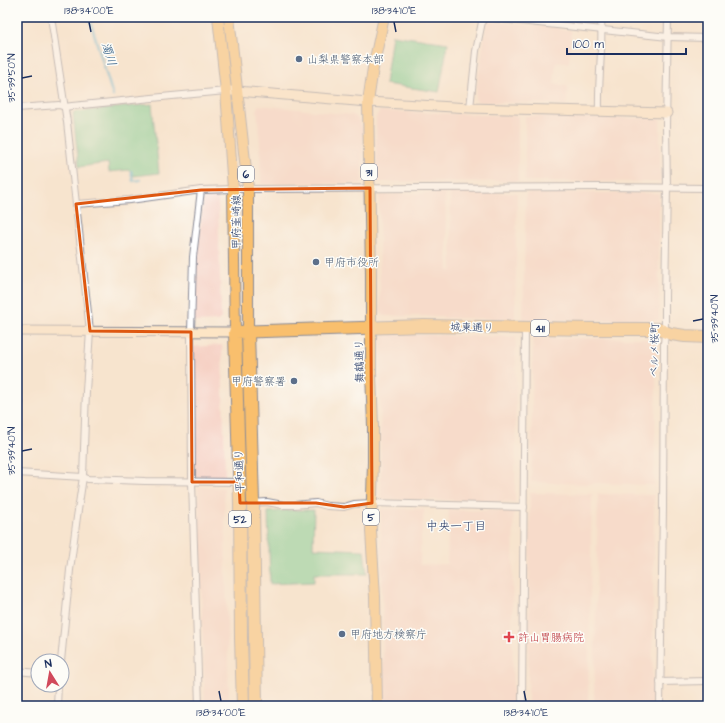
<svg xmlns="http://www.w3.org/2000/svg" width="725" height="723" viewBox="0 0 725 723" font-family="'Architects Daughter','Klee One',sans-serif">
  <style>
    .built { fill: #f6d1c5 }
    .green { fill: #76ce94; stroke: #487e79 }
    .lines { fill: none; stroke-linecap: round; stroke-linejoin: round }
    .stream { stroke: #51b0d0; stroke-width: 2.5 }
    .street-casing { stroke: #898a96; stroke-width: 8 }
    .secondary-casing { stroke: #898a96; stroke-width: 11 }
    .primary-casing { stroke: #898a96; stroke-width: 12 }
    .highway-casing { stroke: #898a96; stroke-width: 14 }
    .street { stroke: #fff; stroke-width: 6 }
    .secondary { stroke: #fde5c5; stroke-width: 9 }
    .primary { stroke: #f9bf6d; stroke-width: 10 }
    .highway { stroke: #f9bf6d; stroke-width: 12 }
    .marked { fill: none; stroke: #de5710; stroke-width: 3; stroke-linejoin: round }
    .ticks { fill: none; stroke: #1b2f5e; stroke-width: 1.5 }
    .service-dot { fill: #5c6f8a; stroke: #fdfcf7; stroke-width: 1.5 }
    .health-dot { fill: #e0444e; stroke: #fdfcf7; stroke-width: 1.5 }
    .labels { text-anchor: middle; stroke-width: 3; stroke-linejoin: round; paint-order: stroke }
    .shield { fill: #fdfcf7; stroke: #5f6c8c; stroke-width: 1 }
    .shield-label { font-size: 10px; font-weight: bold; fill: #1b2f5e }
    .service-label { font-size: 11px; fill: #4e5e75; stroke: #fdfcf7; text-anchor: start }
    .street-label { font-size: 11px; fill: #1b2f5e; stroke: #fdfcf7 }
    .health-label { font-size: 11px; fill: #be3a42; stroke: #fdfcf7; text-anchor: start }
    .water-label { font-size: 12px; font-style: italic; fill: #2e5c86; stroke: #fdfcf7 }
    .neighbourhood-label { font-size: 12px; fill: #1b2f5e; stroke: #fdfcf7 }
    .neatline { fill: none; stroke: #1b2f5e; stroke-width: 1.5 }
    .ticks-label { font-size: 10px; text-anchor: middle; fill: #1b2f5e }
  </style>
  <rect width="100%" height="100%" fill="#fdfcf7"/>
  <filter id="ink" filterUnits="userSpaceOnUse"><feTurbulence type="fractalNoise" baseFrequency=".025" numOctaves="2"/><feDisplacementMap in="SourceGraphic" scale="8" xChannelSelector="R" yChannelSelector="G"/><feConvolveMatrix kernelMatrix="1 2 1 2 8 2 1 2 1" color-interpolation-filters="sRGB"/></filter>
  <filter id="wash" filterUnits="userSpaceOnUse"><feTurbulence type="fractalNoise" baseFrequency=".012" numOctaves="4" result="noise"/><feDisplacementMap in="SourceGraphic" scale="16" xChannelSelector="R" yChannelSelector="G"/><feGaussianBlur stdDeviation="0.9" result="paint"/><feColorMatrix in="noise" values="0 0 0 0 0 0 0 0 0 0 0 0 0 0 0 0 0 1.4 0 .05"/><feComposite in="paint" operator="in"/></filter>
  <g filter="url(#wash)">
    <rect width="100%" height="100%" fill="#f7e4ce"/>
    <g class="built">
      <path d="M545,17H593V23L559,20V30H571L569,63H556L554,84L568,86L566,105L539,103L478,102L475,99L487,21L543,27Z"/>
      <path d="M259,105L353,115L357,118L363,129L362,183L261,184L260,143L257,108Z"/>
      <path d="M380,111L518,116V181L378,182L376,142V118L377,115Z"/>
      <path d="M525,116L660,119V182L525,181Z"/>
      <path d="M217,192L218,195L221,318L218,321L196,322L193,320L194,294L196,261L204,195L206,193Z"/>
      <path d="M445,193L448,271L452,270L450,193H517L515,319L452,318L424,316H384L380,312L379,195Z"/>
      <path d="M526,193H659V320H523Z"/>
      <path d="M384,334L516,337L515,502L451,500L381,499L380,337Z"/>
      <path d="M635,338L657,339L654,485L598,483L592,484L531,482L533,339Z"/>
      <path d="M222,345L225,478L196,477L195,475L194,412L193,347Z"/>
      <path d="M198,487L224,488L229,706H205Z"/>
      <path d="M530,493L592,494L588,706H528Z"/>
      <path d="M598,494L654,495L652,706H594Z"/>
      <path d="M381,509H424L420,550V565L447,564L449,510L514,511L512,624L513,706H384Z"/>
    </g>
    <g class="green">
      <path d="M392,35L448,43L439,92L385,84Z"/>
      <path d="M152,104L159,173L134,176L129,170L109,172L108,163L79,167L73,114L74,112Z"/>
      <path d="M291,510H314L313,548L364,550L367,574H314V582L270,584L268,512Z"/>
    </g>
    <g class="lines">
      <g class="stream">
        <path d="M89,17L113,96"/>
        <path d="M131,171L133,181L140,180"/>
      </g>
    </g>
  </g>
  <g filter="url(#ink)">
    <g class="lines">
      <defs>
        <g id="street">
          <path d="M51,17L67,122L90,331L86,391L83,477L77,517L70,570L61,661"/>
          <path d="M483,17L668,37L708,38"/>
          <path d="M17,108L59,105L65,107L72,106L172,96L226,91"/>
          <path d="M470,108L476,51L483,17"/>
          <path d="M599,111C598,80 603,48 601,17"/>
          <path d="M76,204L130,200L201,190L233,189L603,187L708,188"/>
          <path d="M17,402L20,403"/>
          <path d="M17,473L83,477L88,479L145,481L239,482"/>
          <path d="M251,503L267,502L283,505H294L316,503L327,506L344,507L354,504L372,503L524,507"/>
          <path d="M17,671L38,673"/>
          <path d="M660,682L708,681"/>
          <path d="M57,706L58,685"/>
          <path d="M199,706L192,482L191,332L193,257L201,190"/>
          <path d="M522,706L525,328"/>
          <path d="M660,706L663,508L664,345L665,332V296L667,187L666,126L668,17"/>
        </g>
        <g id="secondary">
          <path d="M226,91H237L368,102L470,108L667,113"/>
          <path d="M17,331L235,332"/>
        </g>
        <g id="primary">
          <path d="M218,17L226,91L233,189L235,332"/>
          <path d="M229,17L248,188V332"/>
          <path d="M377,706L375,597L371,531L373,462V426L371,373V273L368,102L373,68L384,17"/>
        </g>
        <g id="highway">
          <path d="M248,332L253,503L256,706"/>
          <path d="M243,706L241,638L240,503L235,332L424,326L595,329H658L671,334L685,336L708,337"/>
        </g>
      </defs>
      <use href="#street" class="street-casing"/>
      <use href="#secondary" class="secondary-casing"/>
      <use href="#primary" class="primary-casing"/>
      <use href="#highway" class="highway-casing"/>
      <use href="#street" class="street"/>
      <use href="#secondary" class="secondary"/>
      <use href="#primary" class="primary"/>
      <use href="#highway" class="highway"/>
    </g>
  </g>
  <path d="M0 0H725V723H0ZM370,188L372,503L344,507L316,503H240L239,482H192L191,332L90,331L76,204L201,190Z" fill="#f7e4ce" fill-opacity=".55" fill-rule="evenodd"/>
  <path class="marked" d="M370,188L372,503L344,507L316,503H240L239,482H192L191,332L90,331L76,204L201,190Z"/>
  <path class="ticks" d="M89,22L91,32M394,22L396,32M22,78L32,76M693,321L703,319M22,451L32,449M219,691L221,701M524,691L526,701"/>
  <g class="service-dot">
    <circle cx="299" cy="59" r="4"/>
    <circle cx="316" cy="262" r="4"/>
    <circle cx="294" cy="381" r="4"/>
    <circle cx="342" cy="634" r="4"/>
  </g>
  <path class="health-dot" d="M507 631h4v4h4v4h-4v4h-4v-4h-4v-4h4z"/>
  <g class="labels">
    <g class="shield">
      <rect x="361" y="164" width="16" height="16" rx="3"/>
      <rect x="238" y="166" width="16" height="16" rx="3"/>
      <rect x="531" y="320" width="18" height="16" rx="3"/>
      <rect x="363" y="509" width="16" height="16" rx="3"/>
      <rect x="229" y="511" width="22" height="16" rx="3"/>
    </g>
    <g class="shield-label">
      <text x="369" y="176">31</text>
      <text x="246" y="178">6</text>
      <text x="540" y="332">411</text>
      <text x="371" y="521">5</text>
      <text x="240" y="523">52</text>
    </g>
    <g class="service-label">
      <text x="307" y="63">山梨県警察本部</text>
      <text x="324" y="266">甲府市役所</text>
      <text x="286" y="385" text-anchor="end">甲府警察署</text>
      <text x="350" y="638">甲府地方検察庁</text>
    </g>
    <g class="street-label">
      <text transform="translate(236 222) rotate(-90)" y="4">甲府韮崎線</text>
      <text transform="translate(472 327) rotate(1)" y="4">城東通り</text>
      <text transform="translate(654 350) rotate(-89)" y="4">ベルメ桜町</text>
      <text transform="translate(359 361) rotate(-91)" y="4">舞鶴通り</text>
      <text transform="translate(239 471) rotate(-92)" y="4">平和通り</text>
    </g>
    <g class="health-label">
      <text x="518" y="641">許山胃腸病院</text>
    </g>
    <g class="water-label">
      <text transform="translate(109 54) rotate(73)" y="4">濁川</text>
    </g>
    <g class="neighbourhood-label">
      <text x="456" y="530">中央一丁目</text>
    </g>
  </g>
  <rect width="725" height="723" fill="none" stroke="#fdfcf7" stroke-width="44"/>
  <g transform="translate(50 673) rotate(349)"><circle r="19" fill="#fdfcf7" stroke="#a3aaba"/>
  <path d="M0-3L7 15L0 10L-7 15Z" fill="#d1495b"/>
  <text y="-6" font-size="11" font-weight="bold" text-anchor="middle" fill="#1b2f5e">N</text>
  </g>
  <path d="M567 48v6h119v-6" fill="none" stroke="#1b2f5e" stroke-width="2"/>
  <text x="573" y="48" font-size="12" fill="#1b2f5e" stroke="#fdfcf7" stroke-width="3" paint-order="stroke">100 m</text>
  <rect x="22" y="22" width="681" height="679" class="neatline"/>
  <g class="ticks-label">
    <text x="89" y="14">138°34'00"E</text>
    <text x="394" y="14">138°34'10"E</text>
    <text transform="translate(11 78) rotate(-90)" y="4">35°39'50"N</text>
    <text transform="translate(714 319) rotate(-90)" y="4">35°39'40"N</text>
    <text transform="translate(11 451) rotate(-90)" y="4">35°39'40"N</text>
    <text x="221" y="716">138°34'00"E</text>
    <text x="526" y="716">138°34'10"E</text>
  </g>
</svg>
